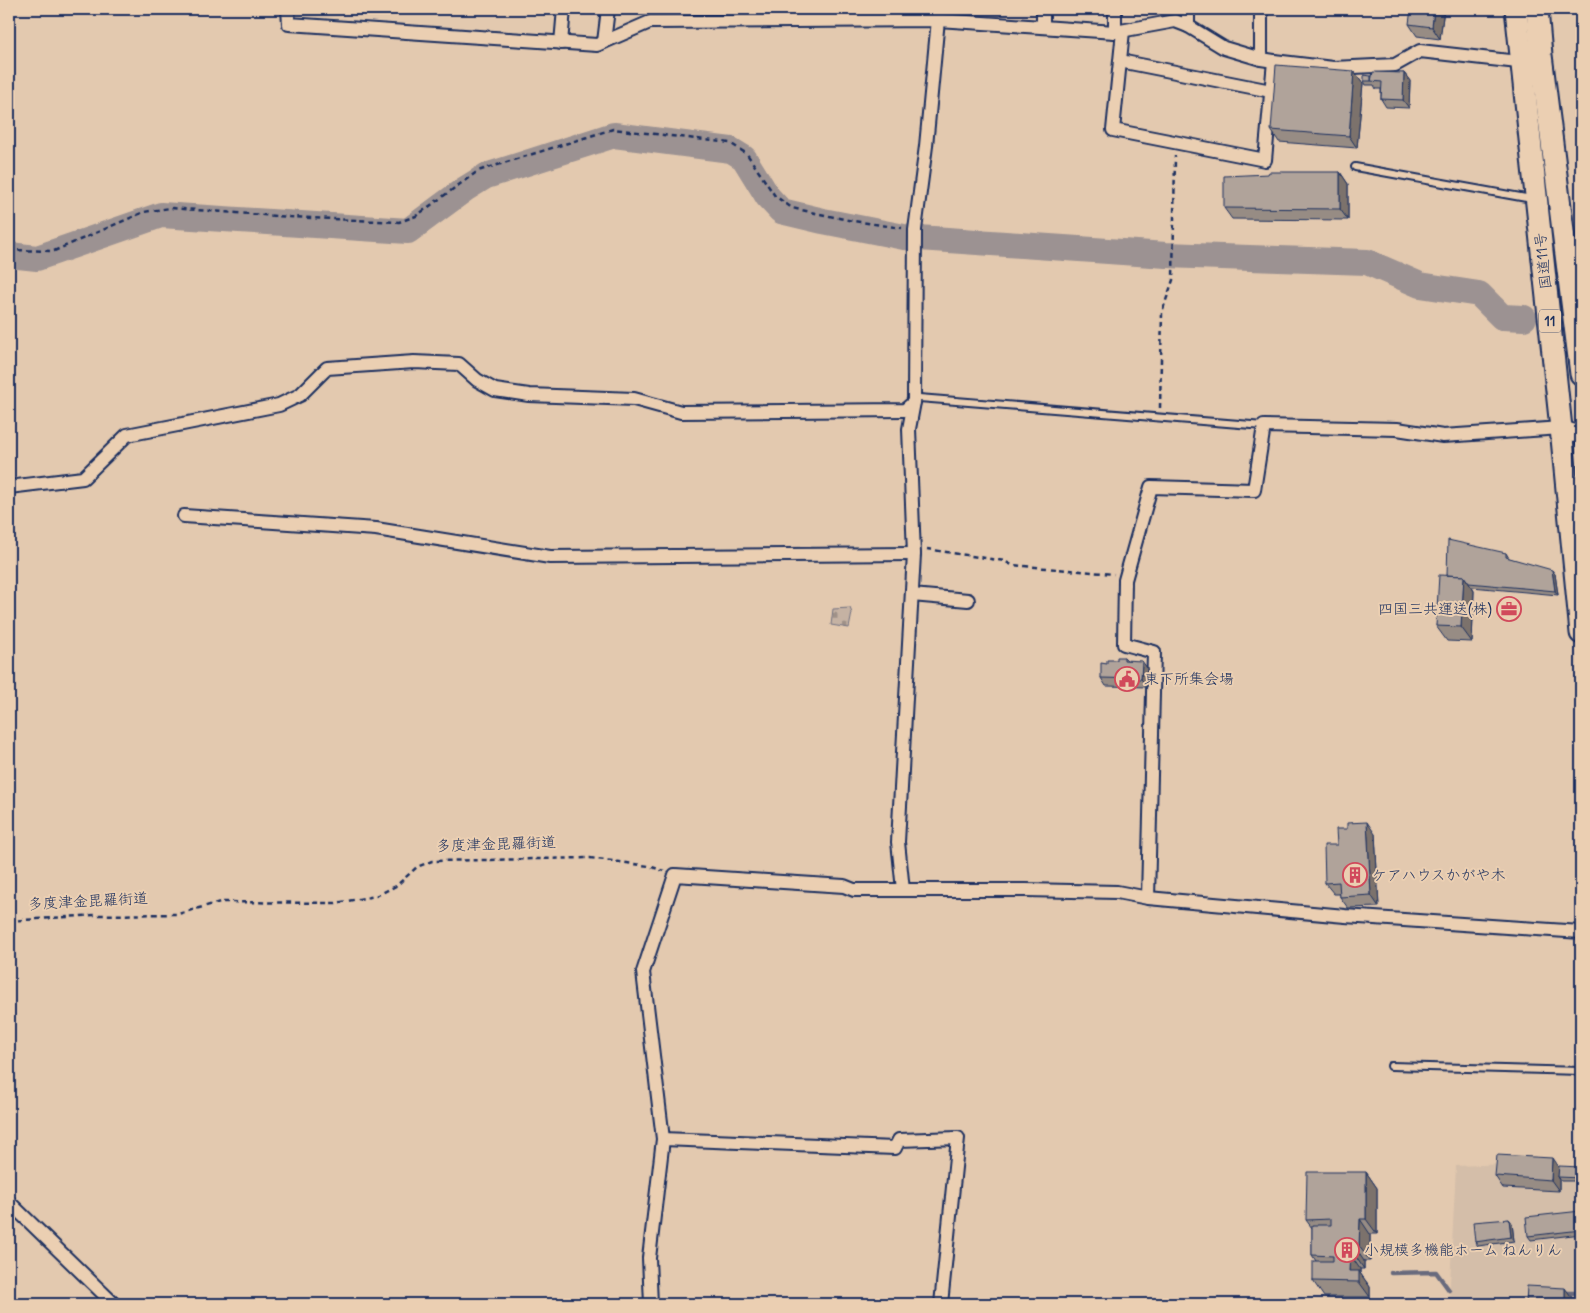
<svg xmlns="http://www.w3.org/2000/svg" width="1590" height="1313" viewBox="0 0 1590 1313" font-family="Delius,'Klee One',sans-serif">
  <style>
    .built { fill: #d4bea9 }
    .cemetery { fill: url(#cemetery-stones); stroke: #707080 }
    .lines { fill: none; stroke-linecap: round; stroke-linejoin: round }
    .stream { stroke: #686a7d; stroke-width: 4.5 }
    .river { stroke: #9c9292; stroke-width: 26 }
    .service-casing { stroke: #1b2f5e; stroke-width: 10 }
    .minor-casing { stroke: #1b2f5e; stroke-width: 16 }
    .tertiary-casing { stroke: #1b2f5e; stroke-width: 20 }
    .trunk-casing { stroke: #1b2f5e; stroke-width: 25 }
    .path { stroke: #1b2f5e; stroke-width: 2.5; stroke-dasharray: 5 4; stroke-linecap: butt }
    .service { stroke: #ebcfb2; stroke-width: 6 }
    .minor { stroke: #ebcfb2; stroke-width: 12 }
    .tertiary { stroke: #ebcfb2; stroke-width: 16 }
    .trunk { stroke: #ebcfb2; stroke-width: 21 }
    .wall { fill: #978c84; stroke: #1b2f5e }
    .shaded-wall { fill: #7b726c; stroke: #1b2f5e }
    .building { fill: #b0a39a; stroke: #1b2f5e }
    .labels { text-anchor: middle; stroke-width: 4; stroke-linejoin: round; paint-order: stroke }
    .shield { fill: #ebcfb2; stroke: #595f77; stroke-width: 1 }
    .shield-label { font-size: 14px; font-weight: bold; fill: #1b2f5e }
    .street-label { font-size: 15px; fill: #1b2f5e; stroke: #ebcfb2 }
    .poi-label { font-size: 15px; fill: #1b2f5e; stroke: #ebcfb2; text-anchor: start }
  </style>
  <defs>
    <pattern id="cemetery-stones" width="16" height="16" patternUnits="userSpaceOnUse" patternTransform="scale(1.25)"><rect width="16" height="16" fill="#c5b2a3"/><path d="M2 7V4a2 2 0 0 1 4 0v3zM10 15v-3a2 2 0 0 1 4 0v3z" fill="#9f9188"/></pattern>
  </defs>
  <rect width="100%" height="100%" fill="#e3c9af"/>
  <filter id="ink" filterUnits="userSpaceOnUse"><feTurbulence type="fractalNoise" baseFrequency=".02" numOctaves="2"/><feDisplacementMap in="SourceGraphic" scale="10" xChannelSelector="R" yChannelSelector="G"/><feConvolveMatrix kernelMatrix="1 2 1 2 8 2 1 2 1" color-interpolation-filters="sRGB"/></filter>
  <g filter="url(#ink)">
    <path class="built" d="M1507,1164L1581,1169V1304H1449L1456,1166Z"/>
    <path class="cemetery" d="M850,608L852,613L849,628L831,625L833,609Z"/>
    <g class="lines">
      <g class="stream">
        <path d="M1391,1273L1436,1272L1449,1290"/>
        <path d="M1563,1293H1581"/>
      </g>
      <path class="river" d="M9,255L37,258L161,215L408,231L465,189L486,176L614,135L731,150L744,158L768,197L781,211L823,221L904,237L1166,255L1367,262L1420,285L1479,294L1502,317L1524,318"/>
      <defs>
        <g id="service">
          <path d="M1355,167L1532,199"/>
          <path d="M919,398L1264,426"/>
          <path d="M1391,1066L1581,1071"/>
        </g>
        <g id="minor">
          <path d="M288,9L289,24L597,45L650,22L938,20L1115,32L1175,21L1188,26L1224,48L1261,59L1274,61L1333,68L1395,65L1420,51L1527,63"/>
          <path d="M1043,9V27"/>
          <path d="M1115,9V32"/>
          <path d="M1188,26V9"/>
          <path d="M1123,31L1113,130L1265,160L1274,61"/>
          <path d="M604,42L608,9"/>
          <path d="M561,43L564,9"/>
          <path d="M1261,59V9"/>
          <path d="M1120,61L1271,91"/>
          <path d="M9,487L83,478L127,435L279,405L300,395L327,368L414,362L459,364L477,380L495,390L529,395L634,399L681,412L905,410L914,402"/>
          <path d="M184,516L376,529L550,557L914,554"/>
          <path d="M912,595L968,600"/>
          <path d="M903,890L898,842L914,554L909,429L914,402L915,230L926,146L939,9"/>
          <path d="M1148,898L1154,652L1124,644L1125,580L1151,487L1254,490L1264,426L1397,429L1443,436L1561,428"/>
          <path d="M663,1139L895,1148L899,1140L958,1138L941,1304"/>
          <path d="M9,1202L114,1304"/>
          <path d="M651,1304L649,1258L663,1139L643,972L675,875L844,886L854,890H1026L1117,892L1148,898L1345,916L1581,932"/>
        </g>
        <path id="tertiary" d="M1561,428L1581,436"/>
        <g id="trunk">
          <path d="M1516,9L1561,428L1581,633"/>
          <path d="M1537,9L1541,55L1581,374"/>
        </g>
      </defs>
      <use href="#service" class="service-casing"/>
      <use href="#minor" class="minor-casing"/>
      <use href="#tertiary" class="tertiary-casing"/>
      <use href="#trunk" class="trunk-casing"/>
      <g class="path">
        <path d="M9,250L54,251L144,212L170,208L290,217L399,222L416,216L478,171L613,129L730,143L747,154L775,196L792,208L853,221L902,228"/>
        <path d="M1160,408L1162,312L1173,280L1175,156"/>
        <path d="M927,549L1004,561L1012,565L1114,574"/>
        <path d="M9,921L95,915L178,914L220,902L336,903L376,896L396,886L417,867L432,861L590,858L649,866L664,871"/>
      </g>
      <use href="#service" class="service"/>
      <use href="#minor" class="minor"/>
      <use href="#tertiary" class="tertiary"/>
      <use href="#trunk" class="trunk"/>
    </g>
    <g class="wall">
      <path d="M1444,9L1440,39L1417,36L1409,24Z"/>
      <path d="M1354,71L1363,83L1357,148L1279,142L1271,130Z"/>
      <path d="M1404,73L1410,81L1409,108L1386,107L1381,99V89H1376L1374,85H1366L1364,81L1371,76Z"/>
      <path d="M1340,172L1348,184V220L1232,219L1224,208Z"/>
      <path d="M1506,553L1509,558L1555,574L1558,595L1472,587L1474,591L1472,642L1447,641L1436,626L1447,575Z"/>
      <path d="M1124,657L1127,660L1147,668V687L1106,686L1101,678L1107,664Z"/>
      <path d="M1375,834L1379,907L1348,908L1340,897V894H1334L1325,883L1337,845Z"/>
      <path d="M1581,1167V1181H1561L1559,1178V1191L1503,1188L1495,1176L1559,1168Z"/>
      <path d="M1366,1172L1377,1188V1234H1370V1261H1364V1269H1360V1273L1370,1287V1297H1324L1313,1281L1316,1261L1312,1255V1228L1306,1220Z"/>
      <path d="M1581,1211V1234L1531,1240L1528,1236Z"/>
      <path d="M1509,1219L1512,1223L1514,1241L1478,1246L1475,1242Z"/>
    </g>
    <g class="shaded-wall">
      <path d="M1434,9H1444L1440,39L1432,27Z"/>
      <path d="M1354,71L1363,83L1357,148L1349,136Z"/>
      <path d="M1404,73L1410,81L1409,108L1403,100Z"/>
      <path d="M1340,172L1348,184V220L1340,209Z"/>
      <path d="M1552,570L1555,574L1558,595L1555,591Z"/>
      <path d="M1464,576L1474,591L1472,642L1461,627Z"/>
      <path d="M1142,661L1147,668V687L1141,679Z"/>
      <path d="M1367,822L1375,834L1379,907L1371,895Z"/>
      <path d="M1552,1158L1560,1170L1558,1177L1559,1178V1191L1551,1180Z"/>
      <path d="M1366,1172L1377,1188V1234L1366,1219Z"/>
      <path d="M1360,1219L1370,1234V1261L1359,1246Z"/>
      <path d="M1509,1219L1512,1223L1514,1241L1511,1237Z"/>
      <path d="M1354,1246L1364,1261V1269L1354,1254Z"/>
      <path d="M1350,1254L1360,1269V1273L1370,1287V1297L1359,1282L1349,1271Z"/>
      <path d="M1565,1288L1573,1299V1304H1565Z"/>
    </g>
    <g class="building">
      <path d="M1411,9H1434L1432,27L1409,24Z"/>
      <path d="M1276,65L1354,71L1349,136L1271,130Z"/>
      <path d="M1373,72L1404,73L1403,100L1381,99L1382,82L1371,81Z"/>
      <path d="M1364,75L1371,76V81H1364Z"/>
      <path d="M1269,172H1340V209L1224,208V176L1268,174Z"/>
      <path d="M1448,540L1506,553V557L1552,570L1555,591L1469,583L1464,576L1447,575Z"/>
      <path d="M1439,575L1464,576L1461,627L1436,626Z"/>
      <path d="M1117,657H1124V660L1142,661L1141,679L1101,678V663L1107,664V660H1117Z"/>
      <path d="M1367,822L1371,895L1340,897L1339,882L1325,883L1324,845H1337L1336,829H1347V823Z"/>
      <path d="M1497,1155L1552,1158L1551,1180L1495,1176Z"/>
      <path d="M1559,1166L1581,1167V1178L1558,1177Z"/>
      <path d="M1307,1172H1366V1219H1360L1359,1246H1354V1254H1350L1349,1271H1359V1282L1313,1281V1261H1333V1256L1312,1255V1225H1331V1219L1306,1220Z"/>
      <path d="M1581,1211V1230L1528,1236L1526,1217Z"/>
      <path d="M1509,1219L1511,1237L1475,1242L1473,1222Z"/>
      <path d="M1527,1286L1565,1288V1304H1526Z"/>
      <path d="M1287,1299H1303V1302H1323V1304H1286Z"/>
    </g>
  </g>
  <defs>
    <symbol id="office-ring" viewBox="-11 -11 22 22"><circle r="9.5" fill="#ebcfb2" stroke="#d1495b" stroke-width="1.5"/><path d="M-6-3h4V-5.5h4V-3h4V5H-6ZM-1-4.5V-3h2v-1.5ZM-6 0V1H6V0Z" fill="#d1495b"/></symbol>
    <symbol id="civic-ring" viewBox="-11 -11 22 22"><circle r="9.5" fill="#ebcfb2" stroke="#d1495b" stroke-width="1.5"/><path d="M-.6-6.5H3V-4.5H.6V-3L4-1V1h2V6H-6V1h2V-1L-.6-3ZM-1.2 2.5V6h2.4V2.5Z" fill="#d1495b"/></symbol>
    <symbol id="building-ring" viewBox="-11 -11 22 22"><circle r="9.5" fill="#ebcfb2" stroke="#d1495b" stroke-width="1.5"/><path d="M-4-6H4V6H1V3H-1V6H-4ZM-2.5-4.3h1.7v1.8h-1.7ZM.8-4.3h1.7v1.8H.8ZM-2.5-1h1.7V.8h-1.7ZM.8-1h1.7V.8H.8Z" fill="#d1495b"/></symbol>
  </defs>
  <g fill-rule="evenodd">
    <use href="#office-ring" x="1495" y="595" width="28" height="28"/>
    <use href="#civic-ring" x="1113" y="665" width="28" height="28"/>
    <use href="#building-ring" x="1341" y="861" width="28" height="28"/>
    <use href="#building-ring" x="1333" y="1236" width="28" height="28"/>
  </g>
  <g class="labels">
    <rect class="shield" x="1539" y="309.5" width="22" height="23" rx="4"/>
    <g class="shield-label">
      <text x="1550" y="326">11</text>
    </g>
    <g class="street-label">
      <text transform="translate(1543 261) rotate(-96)" y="5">国道11号</text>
      <text transform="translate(496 844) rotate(-2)" y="5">多度津金毘羅街道</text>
      <text transform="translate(88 901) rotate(-3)" y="5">多度津金毘羅街道</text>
    </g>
    <g class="poi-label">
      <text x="1492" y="614" text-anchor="end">四国三共運送(株)</text>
      <text x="1144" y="684">東下所集会場</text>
      <text x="1372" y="880">ケアハウスかがや木</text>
      <text x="1364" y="1255">小規模多機能ホーム ねんりん</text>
    </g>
  </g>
  <rect width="1590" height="1313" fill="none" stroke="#ebcfb2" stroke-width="30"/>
  <rect x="15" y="15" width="1560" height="1283" fill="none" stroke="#1b2f5e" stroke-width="2" filter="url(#ink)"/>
</svg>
